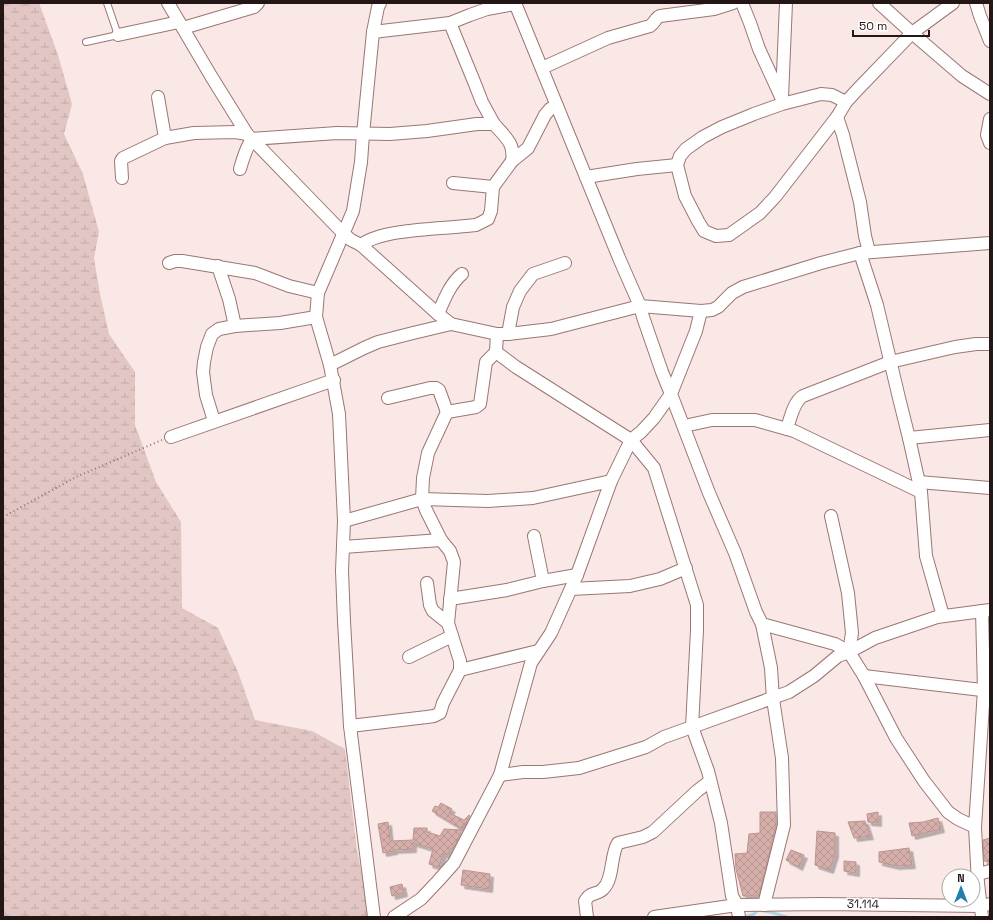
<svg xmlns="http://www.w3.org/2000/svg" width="993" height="920" viewBox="0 0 993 920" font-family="'Space Grotesk',sans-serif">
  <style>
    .wetland { fill: url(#wetland-marsh) }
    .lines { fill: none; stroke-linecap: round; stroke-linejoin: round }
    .stream { stroke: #b3d1e5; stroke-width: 3 }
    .building { fill: url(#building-cross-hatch); stroke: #bb9490; filter: url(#shadow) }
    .lane-casing { stroke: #9b7673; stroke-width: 8 }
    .street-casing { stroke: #9b7673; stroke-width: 14 }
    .path { stroke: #877776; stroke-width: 2; stroke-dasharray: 1 3; stroke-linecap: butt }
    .lane { stroke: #fff; stroke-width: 6 }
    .street { stroke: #fff; stroke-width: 12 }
    .labels { text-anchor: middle; stroke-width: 3.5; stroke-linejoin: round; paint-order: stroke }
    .street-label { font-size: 12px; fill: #241615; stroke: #fff }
  </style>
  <defs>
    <pattern id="wetland-marsh" width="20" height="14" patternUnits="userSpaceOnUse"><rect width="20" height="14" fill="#e1c6c3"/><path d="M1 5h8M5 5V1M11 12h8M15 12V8" fill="none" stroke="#c1a9a7"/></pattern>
    <pattern id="building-cross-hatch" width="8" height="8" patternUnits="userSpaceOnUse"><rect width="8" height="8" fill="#d6aeaa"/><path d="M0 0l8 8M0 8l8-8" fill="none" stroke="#b89591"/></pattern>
    <filter id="shadow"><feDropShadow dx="3.5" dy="3.5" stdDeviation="0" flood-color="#0004"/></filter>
  </defs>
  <rect width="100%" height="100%" fill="#f9e8e6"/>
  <path class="wetland" d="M3,3H39L58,55L72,104L64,134L83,174L99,232L94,258L100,294L109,334L135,372V425L156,482L181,522L182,608L218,628L238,672L255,720L312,731L345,749L357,851L371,917H3Z"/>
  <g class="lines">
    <path class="stream" d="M745,917L754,914L758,910L770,912L787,917"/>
  </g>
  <g class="building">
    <path d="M441,803L452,809L449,813L464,820L469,815L470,816L464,827L463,826L462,829L432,811L435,806L438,807Z"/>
    <path d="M760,812H776V825L759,896H743L736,869L735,854L747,853L749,834L760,833Z"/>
    <path d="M878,812V823L868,822L867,814Z"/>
    <path d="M938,818L941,829L912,836L909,823L923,822Z"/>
    <path d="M865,821L870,836L854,838L848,822Z"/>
    <path d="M388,822L390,841L413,840L414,828H427V832L440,836L444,829L462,830L456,843L446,855L443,854L439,867L429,864L433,849L413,843V849L394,850V851L383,853L378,824Z"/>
    <path d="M817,831L835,833V854L830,870L815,865Z"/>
    <path d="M990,838V862L984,861L983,840Z"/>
    <path d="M909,848L912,865L896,866L879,862V852Z"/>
    <path d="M791,850L804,855L799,867L786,860Z"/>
    <path d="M844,861L856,862V873L844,871Z"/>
    <path d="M463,870L490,874L489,889L461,885Z"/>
    <path d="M402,884L404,893L392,896L390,887Z"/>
  </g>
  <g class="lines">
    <defs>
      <path id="lane" d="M86,42L118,35L107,3"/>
      <g id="street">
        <path d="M168,3L211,76L247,134L344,234L351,240L361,245L438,314L451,324L497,334L496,352L516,367L631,440L654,468L697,605V630L692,727L664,737L646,747L579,768L543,772H523L500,775"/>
        <path d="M742,3L750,23L759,49L782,99"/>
        <path d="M879,3L912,33L962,76L990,94"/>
        <path d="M976,3L980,16L990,41"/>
        <path d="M450,23L475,84L482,102L494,124"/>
        <path d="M183,28L254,7L258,3"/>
        <path d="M373,32L450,23L470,15L487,9L515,4"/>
        <path d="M118,35L179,22"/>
        <path d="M542,68L608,38L650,26C655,23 655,18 660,16L714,9L733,3"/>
        <path d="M158,97L165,138"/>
        <path d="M782,97L786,3"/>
        <path d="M846,102L832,95L821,94L782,104L754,114L722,127L703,137L686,149L680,156L677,165L685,196L698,221L704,231L716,236L729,235L760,213L775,197L837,117L846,102L858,89L912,33L953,3"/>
        <path d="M837,117L843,135L860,202L865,236L869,252"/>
        <path d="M990,119L987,135L990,143"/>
        <path d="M240,169C243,158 246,148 252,139L337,133L390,134L427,131L477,124H494C505,137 515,143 512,161"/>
        <path d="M586,177L637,169L677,165"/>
        <path d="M122,178L121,161L123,158L165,138L194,133L235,132L247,134"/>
        <path d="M453,183L493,187"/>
        <path d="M361,245C382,229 439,229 466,226L476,225L488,219L491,211L493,187L512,161L528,148L545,115L550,109L557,106"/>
        <path d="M860,253L877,305L899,398L909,438L921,492L926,556L943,616"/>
        <path d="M169,263L175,261H182L255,273L289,286L318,293"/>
        <path d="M218,266L229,299L235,326"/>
        <path d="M701,311L696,331L671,394L709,493L735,553L756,612L762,624L835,644L849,652L864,676L896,738L924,781L948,812L958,819L975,827"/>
        <path d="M438,314C444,300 450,284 462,274"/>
        <path d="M497,334H508L551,329L640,306L701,311L712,310L718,307L732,293L743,287L821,263L860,253L990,243"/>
        <path d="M508,334L513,307L520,291L533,274L565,263"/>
        <path d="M330,365L364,348L378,342L413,333L451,324"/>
        <path d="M388,398L430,388H436L439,390L447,412"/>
        <path d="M214,421L206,395L203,372L204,362L207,347L212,334L219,329L235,326L280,323L316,317"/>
        <path d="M684,426L712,420H755L794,431L921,492"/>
        <path d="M787,429C790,419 794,401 803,396L890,362L955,347L976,344H990"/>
        <path d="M171,437L334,380"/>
        <path d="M909,438L990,430"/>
        <path d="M919,482L990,488"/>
        <path d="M831,516L848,593L852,633L849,652"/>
        <path d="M344,521L422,499L488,501L533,498L611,481"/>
        <path d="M534,536L543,581"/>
        <path d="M343,547L441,540"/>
        <path d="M427,583L430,605L433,611L448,623"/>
        <path d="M571,589L630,586L660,579L686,568"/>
        <path d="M450,599L507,590L543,581L577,575"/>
        <path d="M982,611L984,690L975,827L978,883L982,917"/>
        <path d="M762,624L771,668L773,699L782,758L784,825L764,905"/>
        <path d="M409,657L452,636"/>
        <path d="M460,670L538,651"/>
        <path d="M864,676L990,691"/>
        <path d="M350,726L427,717L434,716L440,713L443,703L460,670V661L448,623L454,562L450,551L441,540L426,510L422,499L423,478L428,453L447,412L476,407L480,404L486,362L496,352"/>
        <path d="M978,874L990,871"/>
        <path d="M374,917L350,726L344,621L342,571L344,521L339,414L330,365L316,317L318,293L353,211L361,162L363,134L373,32L378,7L380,3"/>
        <path d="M394,917L421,899L438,881L454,863L500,775L531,663L551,633L577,575L611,481L631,440L641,432L654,418L671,394L662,372L643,317L640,306L619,258L515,3"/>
        <path d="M587,917L585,901C586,900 587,898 589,896C593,893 600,893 603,889C614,879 610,855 618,843L643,837L653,832L697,791L710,781"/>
        <path d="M654,917L737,905L821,904L981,906L990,904"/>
        <path d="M739,917L737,905L732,896L721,823L708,771L692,727L789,692L814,676L838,656L849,652L875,638L937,617L990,610"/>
      </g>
    </defs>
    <use href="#lane" class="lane-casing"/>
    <use href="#street" class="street-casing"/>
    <path class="path" d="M3,517L76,477L162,440"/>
    <use href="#lane" class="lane"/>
    <use href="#street" class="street"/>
  </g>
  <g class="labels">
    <g class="street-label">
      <text transform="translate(863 904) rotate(1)" y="4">31.114</text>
    </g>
  </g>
  <rect width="993" height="920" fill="none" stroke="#241615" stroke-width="8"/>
  <g transform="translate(961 888)"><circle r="19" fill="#ffffff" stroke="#a7a2a1"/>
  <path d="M0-3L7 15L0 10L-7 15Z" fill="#247eac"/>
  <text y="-6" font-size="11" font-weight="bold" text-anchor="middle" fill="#241615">N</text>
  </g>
  <path d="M853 30v6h76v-6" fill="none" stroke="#241615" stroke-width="2"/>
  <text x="859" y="30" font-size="12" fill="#241615" stroke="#ffffff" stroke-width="3" paint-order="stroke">50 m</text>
</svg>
